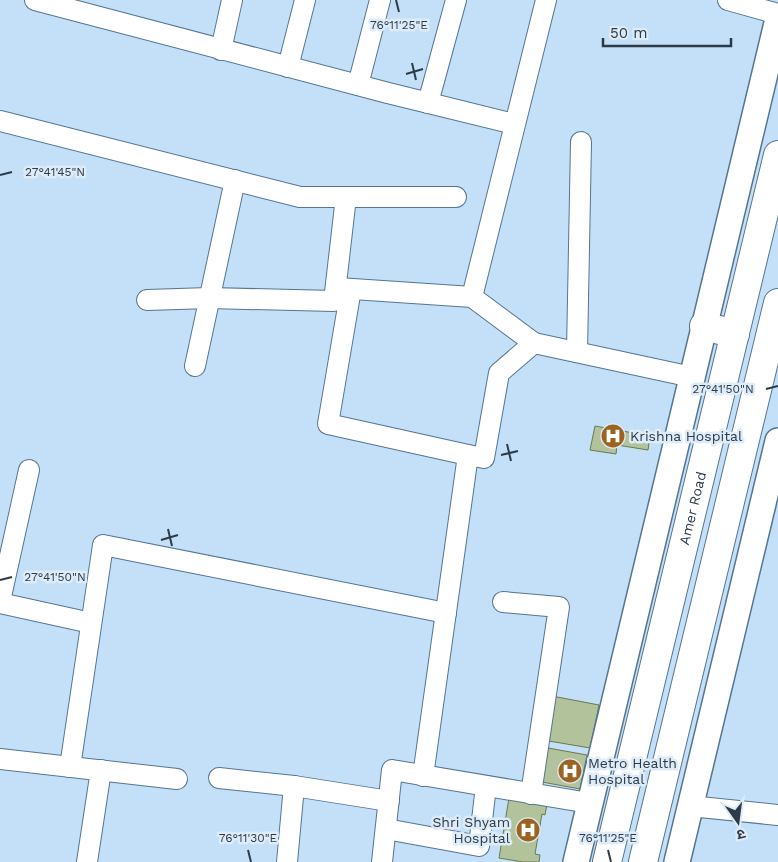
<svg xmlns="http://www.w3.org/2000/svg" width="778" height="862" viewBox="0 0 778 862" font-family="'Work Sans','Noto Sans Devanagari',sans-serif">
  <style>
    .building { fill: #b2c29a; stroke: #6a7853 }
    .lines { fill: none; stroke-linecap: round; stroke-linejoin: round }
    .minor-casing { stroke: #557591; stroke-width: 22 }
    .tertiary-casing { stroke: #557591; stroke-width: 28 }
    .trunk-casing { stroke: #557591; stroke-width: 30 }
    .minor { stroke: #fff; stroke-width: 20 }
    .tertiary { stroke: #fff; stroke-width: 25 }
    .trunk { stroke: #fff; stroke-width: 28 }
    .ticks { fill: none; stroke: #2d3b48; stroke-width: 2 }
    .labels { text-anchor: middle; stroke-width: 5; stroke-linejoin: round; paint-order: stroke }
    .poi-label { font-size: 14px; fill: #2d3b48; stroke: #ddecf8; text-anchor: start }
    .street-label { font-size: 14px; fill: #2d3b48; stroke: #ddecf8 }
    .ticks-label { font-size: 12px; text-anchor: middle; fill: #2d3b48; stroke: #ddecf8; stroke-width: 5; stroke-linejoin: round; paint-order: stroke }
  </style>
  <rect width="100%" height="100%" fill="#c4e0f9"/>
  <g class="building">
    <path d="M595,426L650,436L648,450L617,445L616,454L590,450Z"/>
    <path d="M552,696L599,705L590,748L543,740Z"/>
    <path d="M548,748L587,755L580,789L542,782Z"/>
    <path d="M509,798L547,804L545,815L542,814L535,854L540,855L539,862H523L499,858Z"/>
  </g>
  <g class="lines">
    <defs>
      <g id="minor">
        <path d="M35,0L388,93L514,124"/>
        <path d="M728,0L778,14"/>
        <path d="M221,50L232,0"/>
        <path d="M288,67L305,0"/>
        <path d="M358,85L380,0"/>
        <path d="M428,103L456,0"/>
        <path d="M0,121L300,197H456"/>
        <path d="M338,288L472,297L534,343"/>
        <path d="M351,289L328,424L468,455"/>
        <path d="M472,297L546,0"/>
        <path d="M147,300L209,298L334,301L346,197"/>
        <path d="M577,352L581,142"/>
        <path d="M195,366L235,180"/>
        <path d="M0,601L29,470"/>
        <path d="M503,602L559,607L531,794"/>
        <path d="M0,603L91,623"/>
        <path d="M0,759L177,779"/>
        <path d="M70,767L103,545L446,613"/>
        <path d="M423,776L468,455L484,458L499,373L534,343L692,377"/>
        <path d="M219,778L294,786L287,862"/>
        <path d="M294,786L389,801"/>
        <path d="M690,806L778,815"/>
        <path d="M386,829L479,846L486,786"/>
        <path d="M87,862L101,770"/>
        <path d="M382,862L392,770L589,803"/>
      </g>
      <g id="tertiary">
        <path d="M576,862L778,19"/>
        <path d="M677,862L778,441"/>
      </g>
      <g id="trunk">
        <path d="M704,326L735,334"/>
        <path id="s1" d="M607,862L778,155"/>
        <path d="M643,862L778,303"/>
      </g>
    </defs>
    <use href="#minor" class="minor-casing"/>
    <use href="#tertiary" class="tertiary-casing"/>
    <use href="#trunk" class="trunk-casing"/>
    <use href="#minor" class="minor"/>
    <use href="#tertiary" class="tertiary"/>
    <use href="#trunk" class="trunk"/>
  </g>
  <path class="ticks" d="M396,0L399,12M412,63L416,80M406,74L423,69M0,175L12,172M766,389L778,386M507,444L511,461M501,455L518,451M168,529L172,546M161,540L178,535M0,580L12,577M248,850L251,862M608,850L611,862"/>
  <defs>
    <symbol id="hospital-disc" viewBox="-11 -11 22 22"><circle r="9.5" fill="#9b6220" stroke="#ddecf8"/><path d="M-5-5h3v3.5h4V-5h3V5h-3V1.5h-4V5h-3Z" fill="#fff"/></symbol>
  </defs>
  <g fill-rule="evenodd">
    <use href="#hospital-disc" x="599" y="422" width="28" height="28"/>
    <use href="#hospital-disc" x="556" y="757" width="28" height="28"/>
    <use href="#hospital-disc" x="514" y="816" width="28" height="28"/>
  </g>
  <g class="labels">
    <g class="poi-label">
      <text x="630" y="441">Krishna Hospital</text>
      <text x="588" y="768">Metro Health<tspan x="588" dy="16">Hospital</tspan></text>
      <text x="510" y="827" text-anchor="end">Shri Shyam<tspan x="510" dy="16">Hospital</tspan></text>
    </g>
    <g class="street-label">
      <text dy="5" stroke="none"><textPath href="#s1" startOffset="364">Amer Road</textPath></text>
    </g>
  </g>
  <g class="ticks-label">
    <text x="399" y="29">76°11'25"E</text>
    <text x="55" y="176">27°41'45"N</text>
    <text x="723" y="393">27°41'50"N</text>
    <text x="55" y="581">27°41'50"N</text>
    <text x="248" y="842">76°11'30"E</text>
    <text x="608" y="842">76°11'25"E</text>
  </g>
  <g transform="translate(738 822) rotate(166)" stroke="#ddecf8" stroke-width="4" paint-order="stroke">
  <path d="M0-4L9 19L0 12L-9 19Z" fill="#2d3b48"/>
  <text y="-8" font-size="14" font-weight="bold" text-anchor="middle" fill="#2d3b48">उ</text>
  </g>
  <path d="M603 38v8h128v-8" fill="none" stroke="#2d3b48" stroke-width="2.5"/>
  <text x="610" y="38" font-size="15" fill="#2d3b48" stroke="#ddecf8" stroke-width="4" paint-order="stroke">50 m</text>
</svg>
